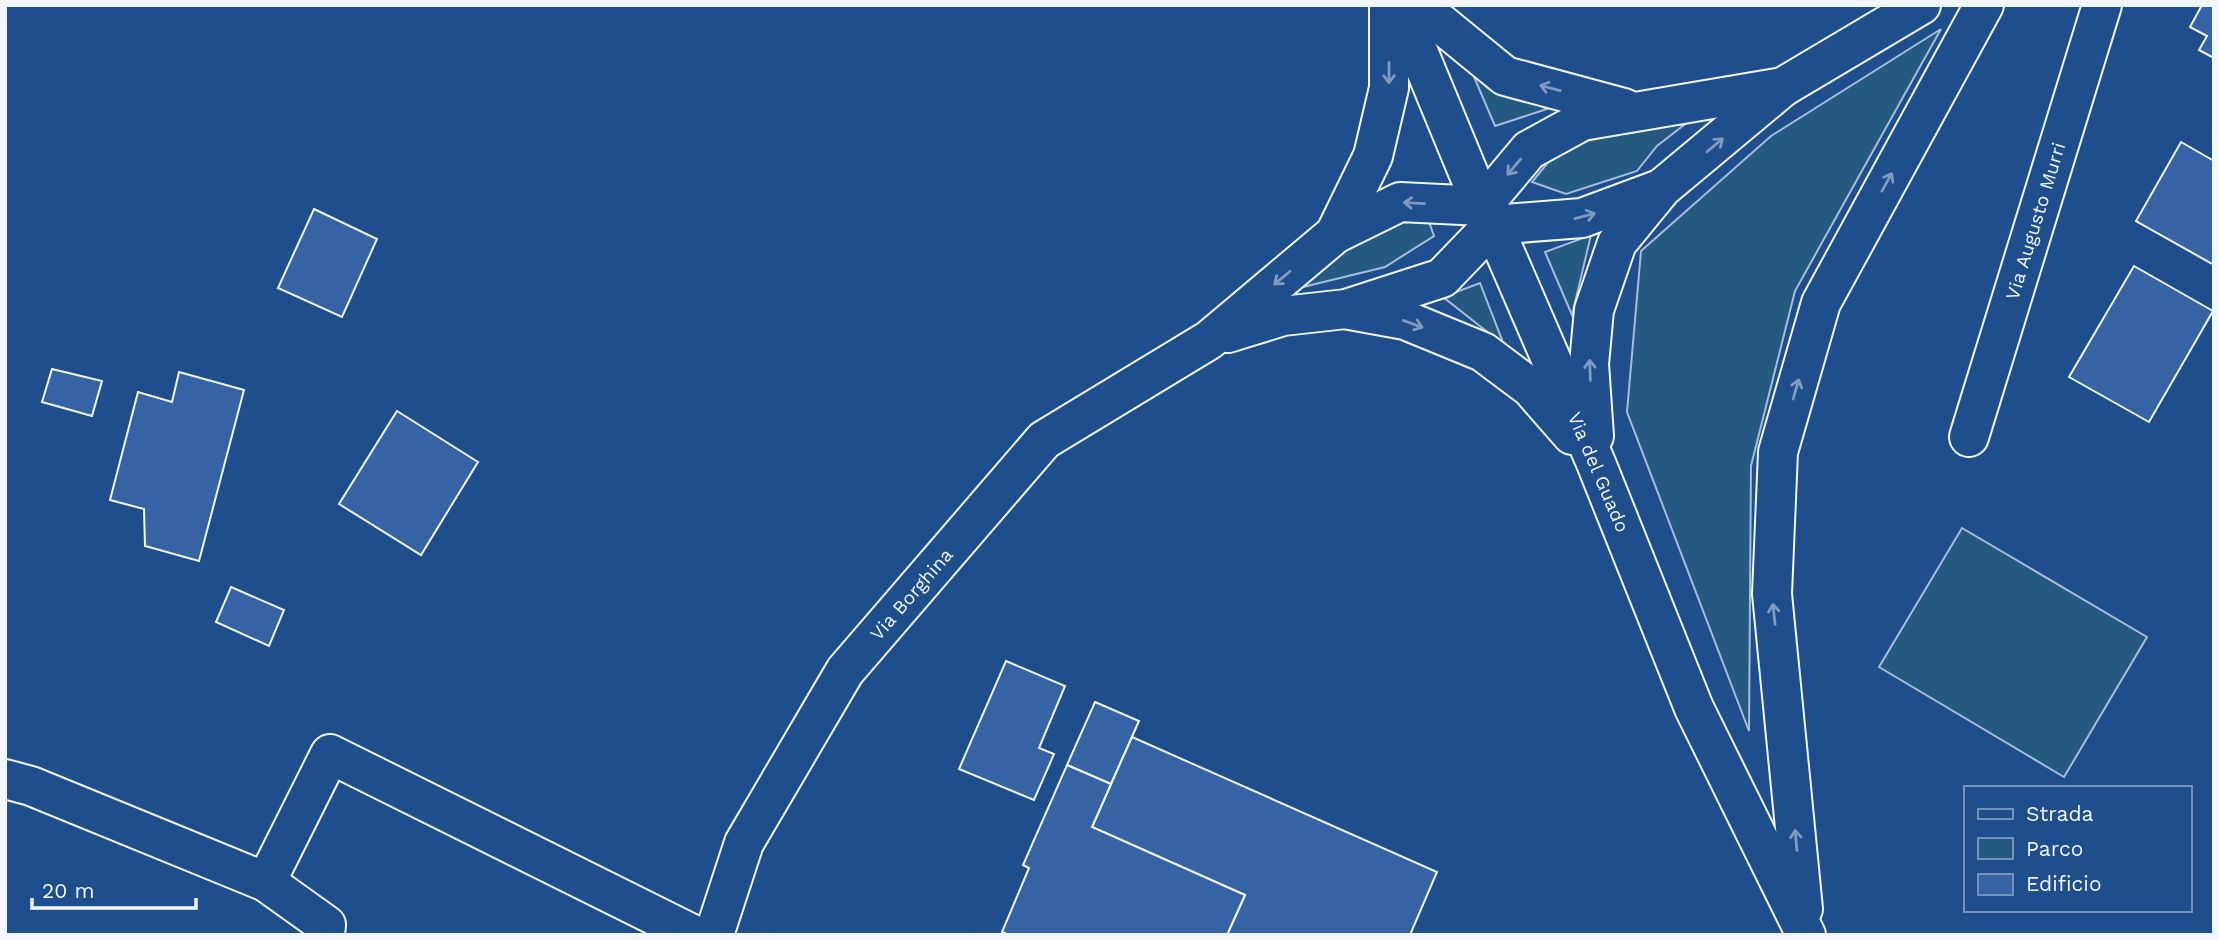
<svg xmlns="http://www.w3.org/2000/svg" width="2219" height="940" viewBox="0 0 2219 940" font-family="'Work Sans',sans-serif">
  <style>
    .green { fill: #245a82; stroke: #a8bbd7; stroke-width: 2 }
    .building { fill: #3563a3; stroke: #f2f6ff; stroke-width: 2 }
    .lines { fill: none; stroke-linecap: round; stroke-linejoin: round }
    .minor-casing { stroke: #f2f6ff; stroke-width: 42 }
    .minor { stroke: #1f4e8c; stroke-width: 38 }
    .oneway { stroke: #7e9ac0 }
    .labels { text-anchor: middle; stroke-width: 5; stroke-linejoin: round; paint-order: stroke }
    .street-label { font-size: 19px; fill: #f2f6ff; stroke: #1f4e8c }
  </style>
  <rect width="100%" height="100%" fill="#1f4e8c"/>
  <g class="green">
    <path d="M1941,29L1795,291L1751,466L1749,731L1627,412L1641,251L1771,136Z"/>
    <path d="M1471,70L1547,109L1495,126Z"/>
    <path d="M1646,125H1684L1657,146L1637,171L1566,194L1532,182L1560,148Z"/>
    <path d="M1428,219L1434,236L1385,267L1299,288L1326,257L1386,224Z"/>
    <path d="M1591,235L1572,315L1545,252Z"/>
    <path d="M1480,283L1504,345L1443,297Z"/>
    <path d="M1962,528L2147,637L2064,777L1879,667Z"/>
  </g>
  <g class="building">
    <path d="M2202,5H2214V58L2199,50L2207,36L2190,27Z"/>
    <path d="M2181,142L2214,161V265L2136,221Z"/>
    <path d="M314,209L377,239L342,317L278,288Z"/>
    <path d="M2134,266L2213,311L2149,422L2069,377Z"/>
    <path d="M52,369L102,381L92,416L42,402Z"/>
    <path d="M179,372L244,390L199,561L145,546L144,509L110,500L138,392L172,402Z"/>
    <path d="M397,411L478,462L421,555L339,504Z"/>
    <path d="M231,587L284,610L269,646L216,622Z"/>
    <path d="M1006,661L1065,686L1039,748L1054,754L1034,800L959,769Z"/>
    <path d="M1095,702L1139,721L1111,784L1067,765Z"/>
    <path d="M1132,737L1437,872L1410,935H1227L1245,895L1092,827Z"/>
    <path d="M1067,765L1111,784L1092,827L1245,895L1227,935H1009L1002,932L1029,868L1023,865Z"/>
  </g>
  <g class="lines">
    <defs>
      <g id="minor">
        <path d="M1399,5L1482,206L1493,225L1596,463L1694,708L1806,935"/>
        <path d="M1418,5L1505,76L1624,108"/>
        <path d="M1482,206L1529,150L1582,121L1783,87"/>
        <path d="M1493,225L1582,218L1660,189"/>
        <path d="M1335,234L1373,156L1389,88V5"/>
        <path d="M1350,310L1405,320L1483,352L1531,388L1572,435"/>
        <path d="M1228,333L1283,316L1346,309L1442,278L1493,225"/>
        <path d="M1594,436L1589,364L1594,310L1617,243L1662,188L1783,87L1921,5"/>
        <path d="M1969,437L2102,5"/>
        <path d="M5,779L31,786L266,882L326,925L325,935"/>
        <path d="M266,882L330,754L694,935"/>
        <path d="M1803,909L1772,594L1778,452L1821,303L1984,5"/>
        <path d="M714,935L744,843L845,671L1044,440L1209,340L1335,234L1400,202L1482,206"/>
      </g>
    </defs>
    <use href="#minor" class="minor-casing"/>
    <use href="#minor" class="minor"/>
  </g>
  <defs><path id="oneway-shaft" d="M-6 0H5M1.5-3L5.5 0L1.5 3" fill="none" stroke-width="1.6" stroke-linecap="round" stroke-linejoin="round" transform="scale(1.75)"/></defs>
  <g class="oneway">
    <use href="#oneway-shaft" transform="translate(1389 73) rotate(90)"/>
    <use href="#oneway-shaft" transform="translate(1550 88) rotate(-165)"/>
    <use href="#oneway-shaft" transform="translate(1715 145) rotate(-40)"/>
    <use href="#oneway-shaft" transform="translate(1514 167) rotate(130)"/>
    <use href="#oneway-shaft" transform="translate(1887 182) rotate(-61)"/>
    <use href="#oneway-shaft" transform="translate(1414 203) rotate(-177)"/>
    <use href="#oneway-shaft" transform="translate(1585 216) rotate(-15)"/>
    <use href="#oneway-shaft" transform="translate(1282 278) rotate(140)"/>
    <use href="#oneway-shaft" transform="translate(1413 324) rotate(20)"/>
    <use href="#oneway-shaft" transform="translate(1590 370) rotate(-92)"/>
    <use href="#oneway-shaft" transform="translate(1796 389) rotate(-74)"/>
    <use href="#oneway-shaft" transform="translate(1774 614) rotate(-96)"/>
    <use href="#oneway-shaft" transform="translate(1796 840) rotate(-95)"/>
  </g>
  <g class="labels">
    <g class="street-label">
      <text transform="translate(2035 221) rotate(-73)" y="7">Via Augusto Murri</text>
      <text transform="translate(1599 472) rotate(67)" y="7">Via del Guado</text>
      <text transform="translate(911 594) rotate(-49)" y="7">Via Borghina</text>
    </g>
  </g>
  <rect width="2219" height="940" fill="none" stroke="#f2f6ff" stroke-width="14"/>
  <rect x="1964" y="786" width="228" height="126" fill="#1f4e8c" stroke="#7391ba" stroke-width="2"/>
  <rect x="1978" y="809" width="35" height="10" fill="#1f4e8c" stroke="#7391ba" stroke-width="2"/>
  <text x="2026" y="821" font-size="21" fill="#f2f6ff">Strada</text>
  <rect x="1978" y="838" width="35" height="21" fill="#245a82" stroke="#7391ba" stroke-width="2"/>
  <text x="2026" y="856" font-size="21" fill="#f2f6ff">Parco</text>
  <rect x="1978" y="874" width="35" height="21" fill="#3563a3" stroke="#7391ba" stroke-width="2"/>
  <text x="2026" y="891" font-size="21" fill="#f2f6ff">Edificio</text>
  <path d="M32 898v10h164v-10" fill="none" stroke="#f2f6ff" stroke-width="3.5"/>
  <text x="42" y="898" font-size="21" fill="#f2f6ff" stroke="#1f4e8c" stroke-width="5" paint-order="stroke">20 m</text>
</svg>
